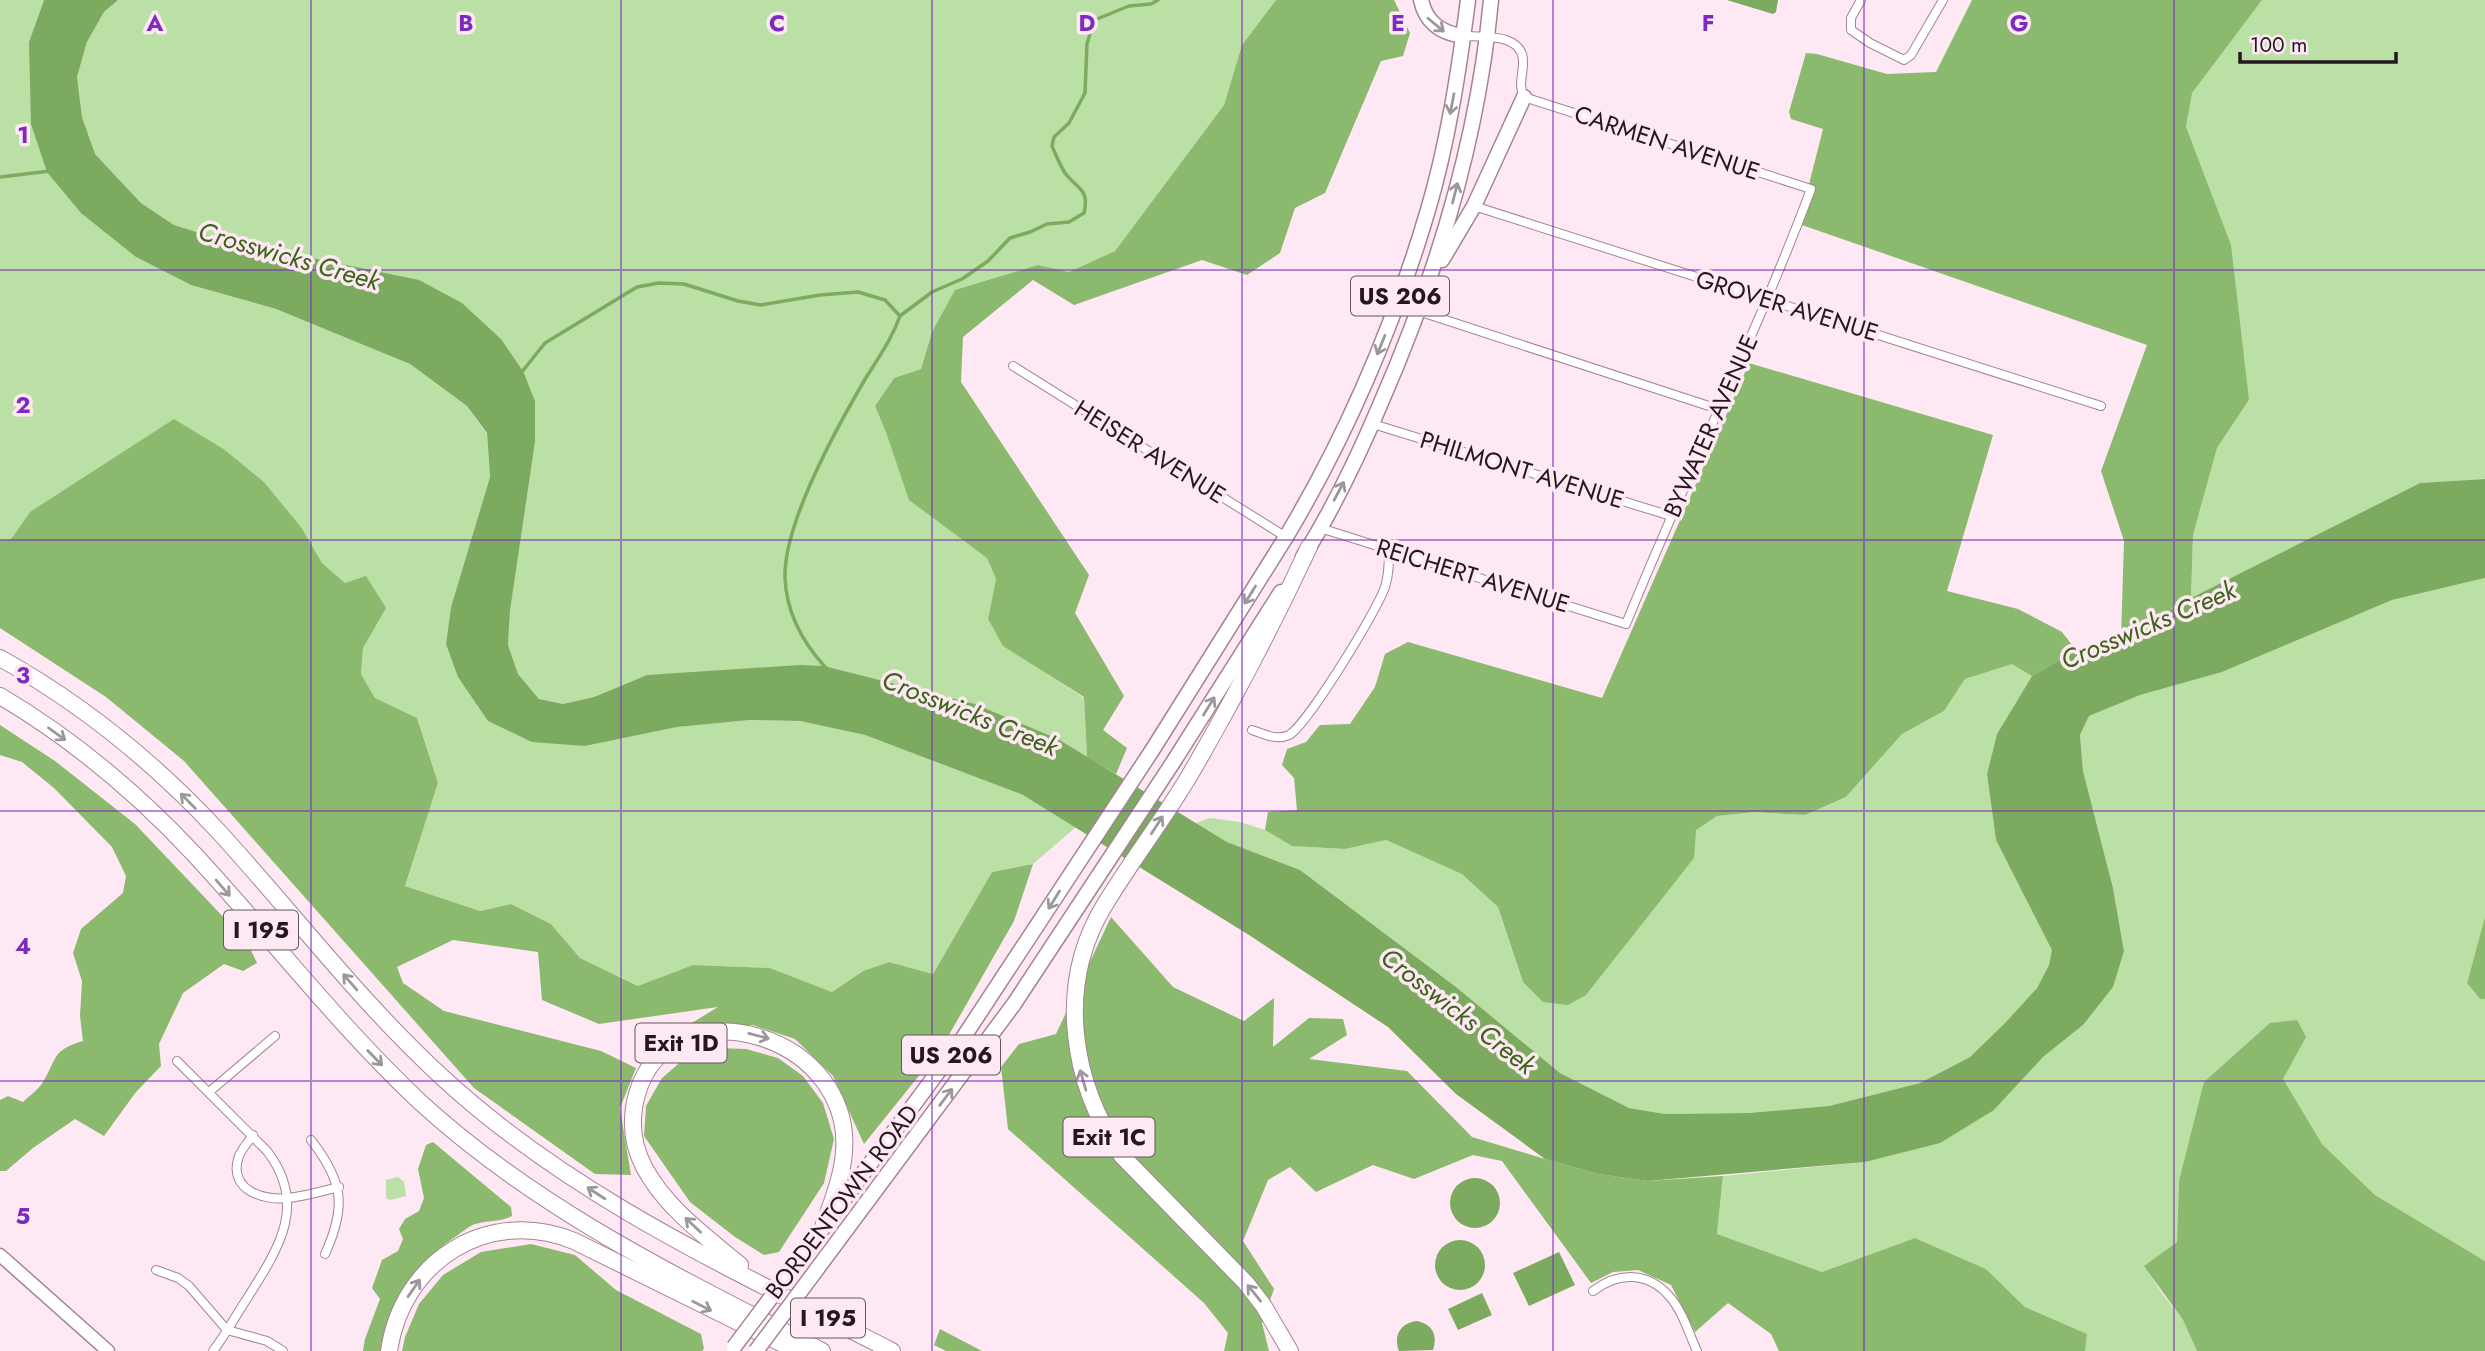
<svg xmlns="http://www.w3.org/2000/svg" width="2485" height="1351" viewBox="0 0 2485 1351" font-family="Jost,sans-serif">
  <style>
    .green { fill: #bbe0a5 }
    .forest { fill: #8bb96e }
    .water { fill: #7caa5f }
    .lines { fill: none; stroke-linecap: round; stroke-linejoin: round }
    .stream { stroke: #7caa5f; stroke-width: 3.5 }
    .minor-casing { stroke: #a48395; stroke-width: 10 }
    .primary-casing { stroke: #a48395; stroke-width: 15 }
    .trunk-casing { stroke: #a48395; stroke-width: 17 }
    .motorway-casing { stroke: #a48395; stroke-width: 18 }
    .minor { stroke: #fff; stroke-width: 8 }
    .primary { stroke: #fff; stroke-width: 12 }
    .trunk { stroke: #fff; stroke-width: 14 }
    .motorway { stroke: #fff; stroke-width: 16 }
    .trunk-bridge-casing { stroke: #a48395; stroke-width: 17; stroke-linecap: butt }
    .trunk-bridge { stroke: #fff; stroke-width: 14 }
    .oneway { stroke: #9c979a }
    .grid { fill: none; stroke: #7b2cbf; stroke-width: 2; stroke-opacity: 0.55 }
    .labels { text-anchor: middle; stroke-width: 7; stroke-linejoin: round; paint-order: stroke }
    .shield { fill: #fee8f3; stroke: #65565e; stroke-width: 2 }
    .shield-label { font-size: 23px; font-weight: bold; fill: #24171e }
    .street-label { font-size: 24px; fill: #24171e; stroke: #fee8f3 }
    .water-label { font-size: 26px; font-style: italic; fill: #3b6418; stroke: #fee8f3 }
    .grid-label { font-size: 23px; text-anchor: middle; font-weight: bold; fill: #7b2cbf; stroke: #fee8f3; stroke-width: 7; stroke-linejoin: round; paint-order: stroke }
  </style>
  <rect width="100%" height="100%" fill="#fee8f3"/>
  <g class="green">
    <path d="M0,0H44L29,42L136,257L191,285L276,309L410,364L467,406L487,434L490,477L451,607L446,644L585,746L677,727L750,720L800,721L865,735L1023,795L1076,827L1033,864L992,872L933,974L889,962L863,971L832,992L770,968L693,965L639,986L580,958L551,924L511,904L480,911L405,886L438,783L417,718L375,698L361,674L363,648L385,607L345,583L322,563L301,527L264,482L225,450L30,512L11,539L0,540Z"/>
    <path d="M118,0H1276L1242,45L1224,105L1115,251L1069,272L1038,265L932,332L921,369L894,378L875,406L887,435L966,542L987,557L996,579L988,619L1003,645L1084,698L1087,757L1058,739L975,704L824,666L647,675L594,697L563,704L539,699L518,674L508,645L510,611L535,442L523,371L501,339L462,303L219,239L174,225L141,203L95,154L82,117L77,77L87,42L104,12Z"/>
    <path d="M2262,0H2485V479L2420,483L2191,598L2193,535L2217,448L2249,400L2186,127L2191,93Z"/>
    <path d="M2485,578V917L2467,983L2480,999H2485V1261L2375,1195L2322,1144L2282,1079L2306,1037L2179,1181L2177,1242L2145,1266L2163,1295L2183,1320L2197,1351H2085L2087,1334L2025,1307L1986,1269L1915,1238L1822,1272L1717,1234L1723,1176L1865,1162L1994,1110L2043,1057L2083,1025L2124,950L2113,888L2083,771L2080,735L2089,716L2139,695L2222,672L2392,600Z"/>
    <path d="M2013,663L2032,676L1997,734L1987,774L1996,840L2053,950L2049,965L2037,988L2006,1022L1970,1057L1920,1083L1829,1106L1749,1113L1665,1114L1629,1108L1560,1073L1456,987L1300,870L1227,842L1196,823L1210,818L1240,822L1265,830L1292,846L1345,849L1386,840L1463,874L1498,907L1523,982L1586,995L1693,858L1695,830L1717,816L1755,812L1805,815L1846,797L1902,734L1944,711L1965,679Z"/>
    <path d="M398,1177L404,1182L406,1196L390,1200L386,1198V1180Z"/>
  </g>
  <g class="forest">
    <path d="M1276,0H1394L1410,33L1403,56L1381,61L1325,193L1295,208L1280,253L1247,275L1202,260L1074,305L1033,280L963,337L961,382L1089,575L1075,613L1124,696L1103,730L1127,748L1116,774L1087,757L1084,697L1003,646L988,619L996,579L987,558L909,500L887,435L875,406L894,378L921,369L932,332L955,290L1038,265L1069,272L1115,251L1224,105L1242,45Z"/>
    <path d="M1972,0H2262L2192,93L2186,127L2231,245L2249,400L2217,448L2193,535L2191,598L2121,638L2124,541L2101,471L2147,345L1799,224L1823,129L1791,119L1789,112L1806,53L1817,54L1887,74L1936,72Z"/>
    <path d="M1749,363L1993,435L1947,591L2018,609L2062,632L2076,650L2032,676L2012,664L1965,679L1944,711L1902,734L1846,797L1805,815L1755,812L1717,816L1696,830L1694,858L1586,995L1568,1005L1543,1002L1523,982L1498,907L1462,874L1386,840L1345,849L1292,846L1265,830L1268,812L1297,810L1294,778L1282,765L1287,749L1306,742L1320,725L1350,724L1375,687L1385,654L1408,642L1602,698Z"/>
    <path d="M174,419L225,450L264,482L301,527L322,563L345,583L366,576L386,608L363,648L361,674L375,698L417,718L438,783L405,886L480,911L511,904L551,924L580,958L638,986L693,965L770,968L832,992L863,971L889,962L933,974L992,872L1033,864L1014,921L942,1047L864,1144L833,1076L795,1039L753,1025L708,1026L669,1037L718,1007L599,1024L542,1000L538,952L453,940L397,967L403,983L444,1011L601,1051L636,1068L620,1108L631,1175L595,1174L474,1088L184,761L106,697L0,628V540L11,539L30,512Z"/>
    <path d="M0,725L55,761L135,824L247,942L257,963L243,971L224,964L183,993L159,1044L161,1066L136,1092L104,1136L75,1119L33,1148L6,1171H0V1100L8,1096L23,1102C29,1096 38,1090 43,1082C58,1057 51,1051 83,1041L80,1016L82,981L73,953L81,929L123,893L126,876L112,847L54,788L22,762L0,755Z"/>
    <path d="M1111,917L1173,987L1244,1021L1274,998L1273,1047L1309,1018L1343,1019L1347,1035L1309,1059L1407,1071L1472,1137L1545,1159L1598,1174L1648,1181L1723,1176L1717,1234L1822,1272L1915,1238L1986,1269L2025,1307L2087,1334L2085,1351H1779L1771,1334L1728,1303L1695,1332L1671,1285L1638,1270L1613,1272L1591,1283L1502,1161L1473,1155L1414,1179L1373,1165L1316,1192L1290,1167L1268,1180L1243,1241L1274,1289L1262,1323L1269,1351H1224L1228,1333L1204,1303L1008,1129L1001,1067L1019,1044L1056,1034Z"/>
    <path d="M2485,917V999H2480L2467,983Z"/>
    <path d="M2297,1020L2306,1037L2283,1079L2322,1144L2375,1195L2485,1261V1351H2197L2183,1320L2144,1266L2177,1242L2179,1181L2204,1082L2270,1023Z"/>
    <path d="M714,1048L746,1049L778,1058L803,1076L823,1103L834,1139L824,1183L779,1252L764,1255L735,1237L690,1202L644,1136L646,1106L662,1078L684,1059Z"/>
    <path d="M433,1142L511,1207L512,1216C500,1222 488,1220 475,1224C467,1227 459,1235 452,1239C410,1269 392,1301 382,1351H363L365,1339L380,1299L372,1288L382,1260L398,1251L403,1239L399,1229L405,1219L419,1211L424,1198L418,1169L426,1145Z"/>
    <path d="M531,1244L575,1255L616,1290L701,1334L704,1349L702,1351H402L405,1337L419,1304L443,1275L481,1252Z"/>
    <path d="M940,1329L982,1351H946L934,1345Z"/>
  </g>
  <g class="water">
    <path d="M44,0H118L104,12L87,42L77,77L82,117L95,154L141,203L174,225L219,239L419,280L462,303L501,339L523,371L535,401V442L510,611L508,645L518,674L539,699L563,704L594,697L647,675L800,665L824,666L975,704L1058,739L1227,842L1300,870L1456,987L1560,1073L1629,1108L1665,1114L1749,1113L1829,1106L1920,1083L1970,1057L2006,1022L2037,988L2049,965L2052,950L1996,840L1987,774L1997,734L2032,676L2076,650L2121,638L2191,598L2420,483L2485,479V578L2392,600L2222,672L2140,695L2089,716L2080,735L2083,771L2113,888L2124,951L2113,987L2083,1025L2043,1057L1994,1110L1940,1143L1865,1162L1648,1181L1598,1174L1545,1159L1456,1094L1388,1027L1249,935L1023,795L865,735L800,721L750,720L677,727L585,746L532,742L488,721L458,677L446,644L451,607L490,477L487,433L467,406L410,364L276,309L191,285L136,257L81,213L47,172L31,124L29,42Z"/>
    <path d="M1727,0H1778L1776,12L1773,14Z"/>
    <circle cx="1475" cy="1203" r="25"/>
    <circle cx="1460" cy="1265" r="25"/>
    <path d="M1559,1252L1575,1285L1529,1306L1513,1273Z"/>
    <path d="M1482,1293L1492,1315L1458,1330L1448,1309Z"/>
    <path d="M1417,1321C1432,1324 1438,1335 1433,1350L1399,1351C1393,1336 1400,1323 1417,1321Z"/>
  </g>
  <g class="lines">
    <g class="stream">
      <path d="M0,177L50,171"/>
      <path d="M900,316L932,292L962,279L988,261L1010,238L1030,232L1047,224L1069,222L1084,213C1090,189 1077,189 1065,173C1060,165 1056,155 1052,146L1054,137L1069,123L1085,93L1087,44L1092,27L1097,19L1129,6L1151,4L1158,0"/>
      <path d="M521,373L545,343L637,287L659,283L684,284L738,301L761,305L820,295L858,292L885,300L900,316"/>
      <path d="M826,668C803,643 786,612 785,577C784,522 836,429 864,381C878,358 891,341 900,316"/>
    </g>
    <defs>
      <g id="minor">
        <path d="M1861,0L1851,18V30L1870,43L1904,60L1911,55L1943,0"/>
        <path d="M1474,206L2101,406"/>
        <path d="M1418,311L1718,409"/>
        <path d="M1013,366L1286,537"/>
        <path d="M1373,424L1671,516"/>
        <path d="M1320,528L1626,624C1685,478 1756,336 1811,189L1524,97C1518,84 1523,76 1523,63C1524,33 1484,37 1463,36"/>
        <path d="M1252,730C1264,734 1277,741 1289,735C1307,725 1377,611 1385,587C1389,575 1389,563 1389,550"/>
        <path d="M177,1061L267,1151C308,1204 279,1248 248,1297C236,1315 226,1334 213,1351"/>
        <path d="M209,1092L275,1036"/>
        <path d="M253,1135C248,1143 240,1150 238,1159C229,1191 265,1201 289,1198C306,1196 323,1191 339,1187"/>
        <path d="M311,1140C343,1181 347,1206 325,1254"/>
        <path d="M156,1270L178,1278L189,1286L227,1330L267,1341L283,1351"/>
        <path d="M1593,1291C1618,1272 1648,1271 1670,1297C1683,1312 1689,1334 1697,1351"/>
      </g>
      <path id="primary" d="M0,1255L108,1351"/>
      <g id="trunk">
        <path d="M1421,0C1426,23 1441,33 1463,36"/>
        <path d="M1442,260L1474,206L1524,97"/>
        <path d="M1303,557C1333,509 1358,457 1380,405C1436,277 1478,140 1491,0"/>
        <path d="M799,1260L963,1038L1153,749L1286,537C1347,435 1394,325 1428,210C1448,142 1459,70 1468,0"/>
        <path d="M817,1269L1014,1004L1172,764L1281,592"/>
      </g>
      <g id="motorway">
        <path d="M0,658C81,703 156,764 219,832C294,914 361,1003 443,1078C573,1198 736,1271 892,1351"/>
        <path d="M0,696C71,738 137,793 194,854C270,936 338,1025 420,1102C539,1211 680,1278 822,1351"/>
        <path d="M740,1265C705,1236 665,1207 644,1167C632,1144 630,1119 637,1094C670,980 862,1034 843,1161C840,1183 831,1205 823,1227"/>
        <path d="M389,1351C402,1261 488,1206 574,1241L797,1351"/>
        <path d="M1290,1351L1263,1305L1246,1283L1122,1156C1071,1083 1056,985 1104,906C1131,861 1164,819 1191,773C1234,699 1273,624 1309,547"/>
      </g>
    </defs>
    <use href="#minor" class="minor-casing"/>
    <use href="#primary" class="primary-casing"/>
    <use href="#trunk" class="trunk-casing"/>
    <use href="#motorway" class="motorway-casing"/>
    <use href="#minor" class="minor"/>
    <use href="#primary" class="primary"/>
    <use href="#trunk" class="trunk"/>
    <use href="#motorway" class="motorway"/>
    <defs>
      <g id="trunk-bridge">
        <path d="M734,1347L799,1260"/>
        <path d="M756,1351L817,1269"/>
      </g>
    </defs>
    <use href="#trunk-bridge" class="trunk-bridge-casing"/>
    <use href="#trunk-bridge" class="trunk-bridge"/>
  </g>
  <defs><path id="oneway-shaft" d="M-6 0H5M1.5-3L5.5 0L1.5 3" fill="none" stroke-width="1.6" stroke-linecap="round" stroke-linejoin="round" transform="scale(1.75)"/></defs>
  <g class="oneway">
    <use href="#oneway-shaft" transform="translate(1436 25) rotate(40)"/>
    <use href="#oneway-shaft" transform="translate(1452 104) rotate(101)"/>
    <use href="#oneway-shaft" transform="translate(1455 193) rotate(-76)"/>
    <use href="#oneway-shaft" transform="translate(1381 345) rotate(112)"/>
    <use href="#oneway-shaft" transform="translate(1339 491) rotate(-62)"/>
    <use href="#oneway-shaft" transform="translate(1250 595) rotate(122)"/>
    <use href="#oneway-shaft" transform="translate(1209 706) rotate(-58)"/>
    <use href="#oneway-shaft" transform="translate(57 734) rotate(36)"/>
    <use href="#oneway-shaft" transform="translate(188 801) rotate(-135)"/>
    <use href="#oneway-shaft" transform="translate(1157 825) rotate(-57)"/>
    <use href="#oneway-shaft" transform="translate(223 888) rotate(49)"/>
    <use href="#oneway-shaft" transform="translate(1054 900) rotate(122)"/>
    <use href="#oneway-shaft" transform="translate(350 982) rotate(-131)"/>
    <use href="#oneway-shaft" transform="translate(759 1036) rotate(15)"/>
    <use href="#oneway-shaft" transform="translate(375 1058) rotate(46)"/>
    <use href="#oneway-shaft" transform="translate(1083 1080) rotate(-106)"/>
    <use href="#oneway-shaft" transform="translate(946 1097) rotate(-53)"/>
    <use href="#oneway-shaft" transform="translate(596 1193) rotate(-147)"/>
    <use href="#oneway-shaft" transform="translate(693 1225) rotate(-137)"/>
    <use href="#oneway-shaft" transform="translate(414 1288) rotate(-55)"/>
    <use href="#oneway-shaft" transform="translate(1254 1293) rotate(-129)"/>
    <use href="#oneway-shaft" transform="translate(702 1306) rotate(27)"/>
  </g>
  <path class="grid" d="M311,0V1351M621,0V1351M932,0V1351M1242,0V1351M1553,0V1351M1864,0V1351M2174,0V1351M0,270H2485M0,540H2485M0,811H2485M0,1081H2485"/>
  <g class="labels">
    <g class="shield">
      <rect x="1351" y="276.5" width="98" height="39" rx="5"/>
      <rect x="224" y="910.5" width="74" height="39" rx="5"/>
      <rect x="635.5" y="1023.5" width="91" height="39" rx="5"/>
      <rect x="902" y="1035.5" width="98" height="39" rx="5"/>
      <rect x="1063.5" y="1117.5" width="91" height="39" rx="5"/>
      <rect x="791" y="1298.5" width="74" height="39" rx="5"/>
    </g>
    <g class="shield-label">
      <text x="1400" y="304">US 206</text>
      <text x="261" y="938">I 195</text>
      <text x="681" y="1051">Exit 1D</text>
      <text x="951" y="1063">US 206</text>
      <text x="1109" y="1145">Exit 1C</text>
      <text x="828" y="1326">I 195</text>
    </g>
    <g class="street-label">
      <text transform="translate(1667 143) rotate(18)" y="8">CARMEN AVENUE</text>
      <text transform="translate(1787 306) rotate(17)" y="8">GROVER AVENUE</text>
      <text transform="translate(1711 426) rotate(-66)" y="8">BYWATER AVENUE</text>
      <text transform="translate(1150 452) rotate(32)" y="8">HEISER AVENUE</text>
      <text transform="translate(1522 470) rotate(17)" y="8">PHILMONT AVENUE</text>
      <text transform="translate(1473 576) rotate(17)" y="8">REICHERT AVENUE</text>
      <text transform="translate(842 1202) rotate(-53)" y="8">BORDENTOWN ROAD</text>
    </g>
    <g class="water-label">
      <text transform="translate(289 256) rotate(16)" y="9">Crosswicks Creek</text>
      <text transform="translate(2148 625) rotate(-23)" y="9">Crosswicks Creek</text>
      <text transform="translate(970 713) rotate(22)" y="9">Crosswicks Creek</text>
      <text transform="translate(1458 1011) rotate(38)" y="9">Crosswicks Creek</text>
    </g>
  </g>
  <g class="grid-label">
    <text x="155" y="31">A</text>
    <text x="466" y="31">B</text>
    <text x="777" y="31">C</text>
    <text x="1087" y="31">D</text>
    <text x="1398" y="31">E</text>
    <text x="1708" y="31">F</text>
    <text x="2019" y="31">G</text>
    <text x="23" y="143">1</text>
    <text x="23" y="413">2</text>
    <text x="23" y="683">3</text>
    <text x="23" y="954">4</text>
    <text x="23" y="1224">5</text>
  </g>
  <path d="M2240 52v10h156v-10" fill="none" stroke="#24171e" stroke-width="3.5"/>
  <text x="2250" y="52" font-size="21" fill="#24171e" stroke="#fee8f3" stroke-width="5" paint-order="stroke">100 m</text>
</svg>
